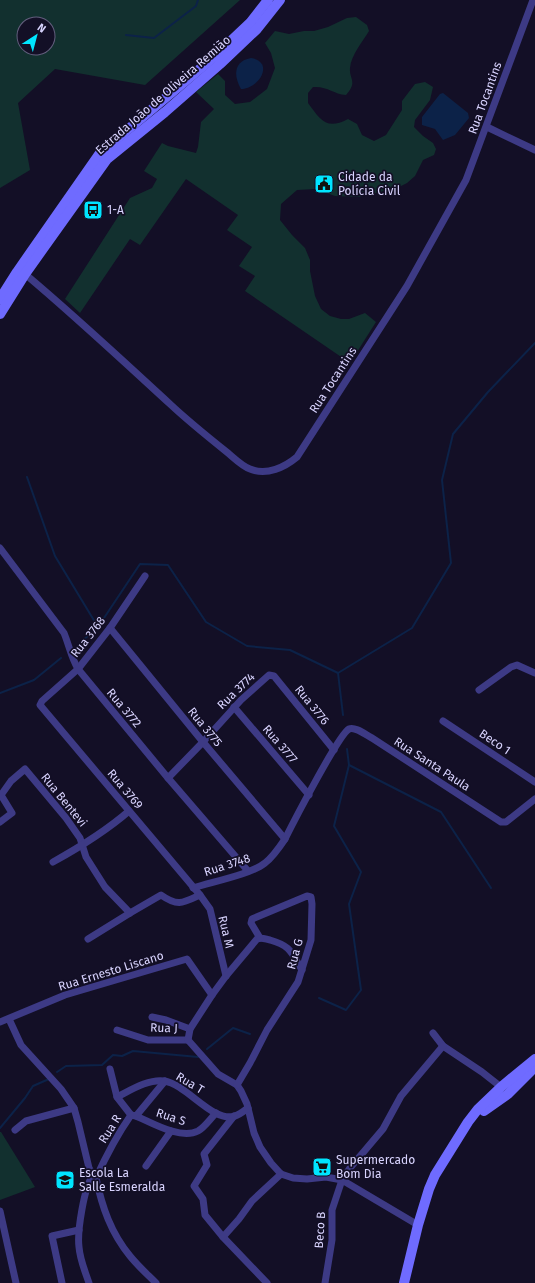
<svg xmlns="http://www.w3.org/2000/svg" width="535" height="1283" viewBox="0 0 535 1283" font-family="'Fira Sans',sans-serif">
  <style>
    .green { fill: #12302f; fill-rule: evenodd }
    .water { fill: #0c2248 }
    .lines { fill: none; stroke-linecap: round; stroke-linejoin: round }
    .stream { stroke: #0c2248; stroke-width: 2 }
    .street { stroke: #3d3a85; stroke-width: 7 }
    .secondary { stroke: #6f6bff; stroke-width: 10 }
    .labels { text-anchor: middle; stroke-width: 3.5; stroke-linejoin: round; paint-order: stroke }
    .street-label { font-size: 12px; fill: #d9d4ff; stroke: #130f26 }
    .poi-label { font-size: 12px; fill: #d9d4ff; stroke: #130f26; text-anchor: start }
  </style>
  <rect width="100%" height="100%" fill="#130f26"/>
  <g class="green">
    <path d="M0,0H240L145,85L55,69L18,103L30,170L0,188ZM24,24H48V48H24Z"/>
    <path d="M356,17L367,25L369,31C363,41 351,55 350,68C349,80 358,81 346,95C333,94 328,86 313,87L308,93V103C320,119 326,131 348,119L357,124L362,135L374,141L386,135L402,110V101L415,84L425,82L433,87L430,100L415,120L414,127L423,136L433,143L436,149L434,155L423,160L415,176L407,183L397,188L359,197L335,196L315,189L297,190L281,204L280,220L292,235L305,248L310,260V271L315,296L321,309L330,316L341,319H349L365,313L376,322L350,363L245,291L255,276L239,266L252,247L227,230L238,215L186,179L140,245L130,239L80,313L65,299L130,198L152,188L157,179L144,171L162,143L168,146L196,153L198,147L201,122L214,109L196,92L218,74L225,81V95L235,104L250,102L267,89L275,68L271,53L265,43L275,31L289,34L304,31H314L328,27L347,18Z"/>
    <path d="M0,1132H1L35,1187L0,1200Z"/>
  </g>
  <g class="water">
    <path d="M251,58C275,62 259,89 241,89C233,75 234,61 251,58Z"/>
    <path d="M443,93L468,113L469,118L455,135L443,140L435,129L422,125V117L440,94Z"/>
  </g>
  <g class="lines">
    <g class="stream">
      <path d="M126,35L154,38L196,6L198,0"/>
      <path d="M27,477L55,556L98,627"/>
      <path d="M81,642L98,627L140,564L168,565L206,622L247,646L290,650L338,673"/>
      <path d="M0,693L34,680L61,658"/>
      <path d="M343,715L338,673L412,628L451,563L442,480L453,434L488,392L535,343"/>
      <path d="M349,765L441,812L491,888"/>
      <path d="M319,998L346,1010L361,990L349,904L361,872L334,826L349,765L347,749"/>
      <path d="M207,1049L233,1028L250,1034"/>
      <path d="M57,1072L66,1066L102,1065L113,1055L122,1056L133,1051L198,1057"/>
      <path d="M0,1128L25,1098L33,1086L49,1079"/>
    </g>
    <g class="street">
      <path d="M487,127L535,150"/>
      <path d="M25,274C75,316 122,360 170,404C188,421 208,437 228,453C234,458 242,466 250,469C267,476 285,467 297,457L407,286L466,180L533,0"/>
      <path d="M0,548L64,633C69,645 71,657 78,669L168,778L248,871"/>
      <path d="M110,628L203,742L285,839"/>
      <path d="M479,690L511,667L517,665L535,673"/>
      <path d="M234,707L309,795"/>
      <path d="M443,721L535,782"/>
      <path d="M168,778L203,742L241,700L269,675L274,676L334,750"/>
      <path d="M0,822L12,813L1,795L11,781L25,769L66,818L80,838L86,857L105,887L130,913"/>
      <path d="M53,862C80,847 106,831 129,811"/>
      <path d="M193,888C211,882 252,874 265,863C273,857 279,848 285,839C293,823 339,734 349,729C355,726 366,735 372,738L501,822H506L535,799"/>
      <path d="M200,895L210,909L226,976"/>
      <path d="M88,939L130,913L161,895C178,907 183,903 200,895L40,705L42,701L78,669L110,628L145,576"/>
      <path d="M152,1017L166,1020L190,1029"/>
      <path d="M9,1019L21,1045L61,1089L74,1108L78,1122L89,1168L93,1175L96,1178C102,1207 111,1233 130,1256C138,1266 147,1274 156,1283"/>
      <path d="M0,1022L65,995L187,959L212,995"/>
      <path d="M117,1030L148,1040H188"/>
      <path d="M433,1033L443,1046L482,1072L501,1087"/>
      <path d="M188,1040L218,1074L237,1085L241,1091L247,1104L254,1133L260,1147L271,1163L281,1174L293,1178L307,1179L326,1177L342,1180L418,1225"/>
      <path d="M188,1040L190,1029L212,995L226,976L257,939C261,937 265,939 270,940C291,946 291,952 302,970"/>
      <path d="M110,1069L117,1097L131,1115"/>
      <path d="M237,1085L250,1063L267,1030L298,982L311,940L312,904L311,897L307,896L252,919L251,923L260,938"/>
      <path d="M117,1097C131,1090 148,1079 164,1081C187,1084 212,1123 235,1116C239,1115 244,1111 248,1108"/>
      <path d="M136,1116C152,1123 181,1140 198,1131C205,1127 210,1119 216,1113"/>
      <path d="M234,1116L204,1154L207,1165L194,1186L203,1199L205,1215L223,1237L267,1283"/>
      <path d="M15,1130L26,1121L74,1108"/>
      <path d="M146,1166L171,1131"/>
      <path d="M96,1178C106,1156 117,1135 131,1115L136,1116L165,1081"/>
      <path d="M0,1211L16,1283"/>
      <path d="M223,1237L239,1219L252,1201L281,1174"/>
      <path d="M62,1283L52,1236L79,1230"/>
      <path d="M89,1283C85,1271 80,1260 79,1247C77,1232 84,1187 93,1175"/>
      <path d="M325,1283L332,1240V1210L342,1180L350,1168L383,1129L401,1096L443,1046"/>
    </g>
    <g class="secondary">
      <path d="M0,299L17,272L100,153L214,57L250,23L268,0"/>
      <path d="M0,314L25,274L107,159L165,112L220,64L257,29L280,0"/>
      <path d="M484,1111L508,1094L534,1068"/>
      <path d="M404,1283L418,1225L429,1189L435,1175L468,1122L478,1109L501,1087L535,1059"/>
    </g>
  </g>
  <defs>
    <symbol id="civic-square" viewBox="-11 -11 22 22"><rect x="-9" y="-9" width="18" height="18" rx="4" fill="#00e5ff" stroke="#130f26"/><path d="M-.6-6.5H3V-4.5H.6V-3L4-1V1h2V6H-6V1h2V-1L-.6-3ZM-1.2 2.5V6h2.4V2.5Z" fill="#111"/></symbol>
    <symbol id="bus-square" viewBox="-11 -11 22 22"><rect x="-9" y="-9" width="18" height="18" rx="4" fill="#00e5ff" stroke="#130f26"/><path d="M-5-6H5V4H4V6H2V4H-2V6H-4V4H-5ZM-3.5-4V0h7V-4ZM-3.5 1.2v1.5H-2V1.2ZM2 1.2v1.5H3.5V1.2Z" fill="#111"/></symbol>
    <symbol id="supermarket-square" viewBox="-11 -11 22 22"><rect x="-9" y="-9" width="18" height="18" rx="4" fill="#00e5ff" stroke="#130f26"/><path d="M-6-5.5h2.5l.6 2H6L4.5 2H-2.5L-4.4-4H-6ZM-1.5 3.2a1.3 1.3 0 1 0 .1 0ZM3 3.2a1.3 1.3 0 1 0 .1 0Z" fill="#111"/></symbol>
    <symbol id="school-square" viewBox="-11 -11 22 22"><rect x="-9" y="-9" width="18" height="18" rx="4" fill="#00e5ff" stroke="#130f26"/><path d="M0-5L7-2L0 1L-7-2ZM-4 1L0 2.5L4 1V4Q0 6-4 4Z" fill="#111"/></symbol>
  </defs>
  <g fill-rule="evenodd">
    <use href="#civic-square" x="313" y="173" width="22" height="22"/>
    <use href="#bus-square" x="82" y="199" width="22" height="22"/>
    <use href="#supermarket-square" x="311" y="1156" width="22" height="22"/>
    <use href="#school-square" x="54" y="1169" width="22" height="22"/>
  </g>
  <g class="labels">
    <g class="street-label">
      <text transform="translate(163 95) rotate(-41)" y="4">Estrada João de Oliveira Remião</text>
      <text transform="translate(485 98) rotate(-70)" y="4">Rua Tocantins</text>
      <text transform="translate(333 380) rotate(-57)" y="4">Rua Tocantins</text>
      <text transform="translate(88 637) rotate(-52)" y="4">Rua 3768</text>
      <text transform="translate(236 691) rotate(-44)" y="4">Rua 3774</text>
      <text transform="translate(312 705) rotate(51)" y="4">Rua 3776</text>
      <text transform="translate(124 708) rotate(50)" y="4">Rua 3772</text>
      <text transform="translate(205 727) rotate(51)" y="4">Rua 3775</text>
      <text transform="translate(495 742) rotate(34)" y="4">Beco 1</text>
      <text transform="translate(280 744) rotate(49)" y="4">Rua 3777</text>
      <text transform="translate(432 764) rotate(33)" y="4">Rua Santa Paula</text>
      <text transform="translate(125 789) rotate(50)" y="4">Rua 3769</text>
      <text transform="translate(64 800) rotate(51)" y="4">Rua Bentevi</text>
      <text transform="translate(227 865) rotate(-18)" y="4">Rua 3748</text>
      <text transform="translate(226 932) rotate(77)" y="4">Rua M</text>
      <text transform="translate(295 954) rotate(-75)" y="4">Rua G</text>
      <text transform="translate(111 971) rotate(-17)" y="4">Rua Ernesto Liscano</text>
      <text transform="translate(164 1028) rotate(2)" y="4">Rua J</text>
      <text transform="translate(190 1083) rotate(31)" y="4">Rua T</text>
      <text transform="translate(171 1117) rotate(18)" y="4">Rua S</text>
      <text transform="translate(110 1129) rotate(-58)" y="4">Rua R</text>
      <text transform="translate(320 1230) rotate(-86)" y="4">Beco B</text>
    </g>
    <g class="poi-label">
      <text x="338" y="181">Cidade da<tspan x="338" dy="14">Polícia Civil</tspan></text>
      <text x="107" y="214">1-A</text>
      <text x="336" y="1164">Supermercado<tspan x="336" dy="14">Bom Dia</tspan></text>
      <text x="79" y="1177">Escola La<tspan x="79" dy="14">Salle Esmeralda</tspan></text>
    </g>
  </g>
  <g transform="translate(36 36) rotate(36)"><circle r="19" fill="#130f26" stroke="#625e7d"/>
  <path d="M0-3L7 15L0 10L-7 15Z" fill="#00e5ff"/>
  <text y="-6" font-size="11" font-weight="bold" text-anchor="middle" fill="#d9d4ff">N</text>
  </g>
</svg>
